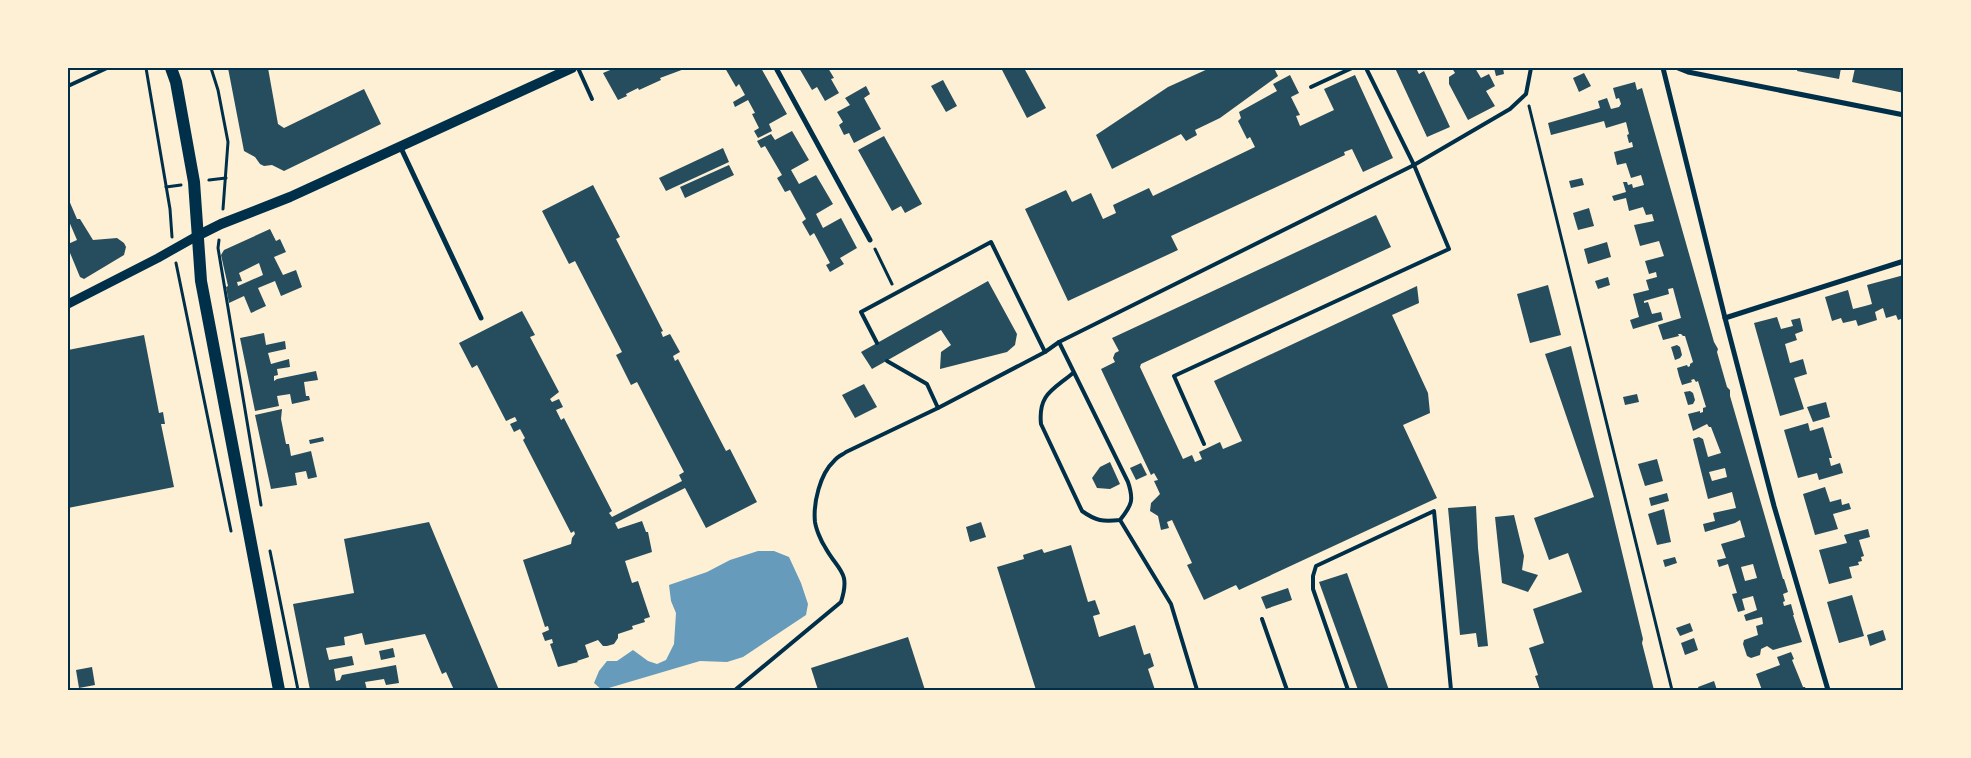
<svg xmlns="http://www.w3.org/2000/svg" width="1971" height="758" viewBox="0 0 1971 758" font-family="'Golos Text',sans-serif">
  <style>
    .water { fill: #669bbc }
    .building { fill: #264d5e; fill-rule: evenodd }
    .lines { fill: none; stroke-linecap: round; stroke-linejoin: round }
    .path { stroke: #003049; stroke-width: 3 }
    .service { stroke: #003049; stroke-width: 4 }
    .minor { stroke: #003049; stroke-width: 5 }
    .tertiary { stroke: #003049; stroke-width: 9 }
    .secondary { stroke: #003049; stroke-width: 10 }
    .primary { stroke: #003049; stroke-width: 12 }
    .neatline { fill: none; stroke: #003049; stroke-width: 2 }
  </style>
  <rect width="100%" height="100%" fill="#fdf0d5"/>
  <path class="water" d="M758,551H774L789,557L801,583L808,604L806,615L743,657L727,662L700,661L602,690L594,683L599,671L607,661H617L633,650L648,661L657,664L666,660L674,644L676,613L671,601L669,585L707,572L730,560Z"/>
  <g class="building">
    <path d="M228,68H268L278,124L284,128L364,89L381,124L284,171L272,165L264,166L260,164L255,157L244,151Z"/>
    <path d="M615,68H687L660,78L661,80L639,90L638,88L626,94L627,96L618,100L603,73Z"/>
    <path d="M725,68H761L787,114L769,124L772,131L758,138L754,131L759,128L752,114L755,113L748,100L735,107L733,102L745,95L739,84L736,87Z"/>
    <path d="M799,68H828L834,78L831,79L839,93L825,101L817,87L812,90Z"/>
    <path d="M1001,68H1024L1046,108L1027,118Z"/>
    <path d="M1210,68H1274L1278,76L1220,118L1195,130L1197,135L1186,141L1181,134L1112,169L1096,135L1168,87Z"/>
    <path d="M1395,68H1416L1419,74L1424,71L1450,127L1427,137Z"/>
    <path d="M1452,68H1475L1481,78L1489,74L1495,86L1486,91L1495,106L1468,120L1449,84V77L1455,73Z"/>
    <path d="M1494,68H1503L1504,74L1496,76Z"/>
    <path d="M1798,68H1841L1839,79L1797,71Z"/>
    <path d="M1855,68H1904V93L1852,82Z"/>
    <path d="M1584,73L1591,86L1579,92L1573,78Z"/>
    <path d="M1290,75L1299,93L1291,97L1300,115L1296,116L1300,126L1334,110L1324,89L1355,75L1393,158L1363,172L1352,149L1344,152L1345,155L1171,236L1178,250L1068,301L1025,209L1066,190L1072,202L1091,193L1103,219L1116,213L1113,205L1149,188L1153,196L1255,147L1250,137L1247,139L1238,121L1241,118L1239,112L1277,91L1273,84Z"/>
    <path d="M943,80L957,106L946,112L931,86Z"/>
    <path d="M1635,82L1637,90L1642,88L1714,342L1718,349L1717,352L1727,387L1730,390V396L1783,579H1784L1788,592L1783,594L1785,601L1783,602L1784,606L1791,604L1794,615H1793L1802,642L1773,650L1767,646L1761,649L1760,655L1751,658L1747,656L1743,644L1744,640L1758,635L1756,626L1763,624L1762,617L1746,621L1744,615L1757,610L1753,596L1742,599L1745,610L1738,612L1732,594L1737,593L1728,564L1719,567L1717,560L1726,558L1721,544L1745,537L1740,520L1735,523L1705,532L1703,524L1715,521L1713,513L1736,508L1732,492L1708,499L1693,439L1699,437L1703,439L1708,457L1721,453L1711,427H1709L1707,424L1693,431L1688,414L1700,411V413L1703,412V408L1706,407L1698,381L1696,382L1694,379L1691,380L1692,382L1682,385L1679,376L1677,368L1687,365L1688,367L1690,366V364L1693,362L1685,336H1683L1681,334H1678L1679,336L1663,340L1658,325L1681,318L1673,288L1668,289L1669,294L1644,301V303L1648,302L1652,314L1661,312L1663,320L1633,329L1630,320L1639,317L1633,294L1649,290L1646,280L1657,277L1656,272L1649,274L1645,261L1664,256L1659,241L1640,246L1634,225L1654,221L1652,214L1646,215L1643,207L1629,211L1626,198L1614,201L1612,196L1626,192L1623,182H1627L1628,185L1632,184L1633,188L1644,185L1641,175L1631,178L1626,163L1617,165L1614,152L1633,147L1632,142L1629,143L1627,135L1629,134L1626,122L1606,128L1604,121L1551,135L1548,123L1600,108L1598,101L1607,98L1611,109L1619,107L1621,104L1619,98L1616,99L1613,88ZM1725,468L1727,477L1712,481L1709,472ZM1753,564L1757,578L1745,581L1741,567Z"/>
    <path d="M866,86L870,94L864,98L881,129L854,143L849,133L844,135L839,125L843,122L837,112L850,105L845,98Z"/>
    <path d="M792,131L809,160L791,170L799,184L816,175L833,204L816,214L823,228L841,218L857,248L840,258L844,264L830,272L826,265L830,263L814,233L810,236L802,222L806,219L790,190L785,192L777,178L782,175L765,146L761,148L757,141L771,134L775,140Z"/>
    <path d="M884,136L922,204L905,213L901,206L892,211L858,150Z"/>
    <path d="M723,148L729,162L666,191L659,178Z"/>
    <path d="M729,165L734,175L685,198L680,187Z"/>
    <path d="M1582,178L1584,185L1571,188L1569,181Z"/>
    <path d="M593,185L620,237L616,239L663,331L661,332L663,337L670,334L680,352L673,356L675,361L678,359L726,451L730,449L757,502L706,528L685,488L615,523L618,529L642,521L646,532H648L652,552L625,561L632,583L638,581L650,617L644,619L645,622L632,626L633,629L618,634V638L614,644L607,646H603L598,640L585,645L589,657L577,661L578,662L558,667L550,644L553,643L552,639L545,641L542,633L549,630L548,626L545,627L523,560L571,544L572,538L575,534L574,531L571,533L523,440L525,438L520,429L514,432L510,424L517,421L515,417L506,421L477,365L472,368L459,343L522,311L535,335L530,337L559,392L550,399L552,402L559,399L563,407L556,410L561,420L564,418L612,511L609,513L612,517L682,481L679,475L684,472L637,382L631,385L616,355L622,352L575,261L569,264L542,211Z"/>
    <path d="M68,198L77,219H80L93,240L117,238L124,243L126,247L124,255L84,279L80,277L68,248V244L77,240L68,219Z"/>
    <path d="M1589,208L1594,226L1578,230L1573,213Z"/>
    <path d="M1376,215L1391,247L1141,364L1140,367L1183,459L1192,455L1195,462L1202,459L1199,452L1220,442L1223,449L1242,441L1214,381L1417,286L1419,303L1392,315L1428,393L1430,413L1403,425L1437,498L1239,590L1236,585L1204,600L1187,565L1192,563L1172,520L1167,522L1169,528L1161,530L1158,516L1150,511L1151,503L1160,494L1154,481L1158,480L1154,473L1151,475L1101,369L1115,362L1113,358L1115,353L1119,351L1112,338Z"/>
    <path d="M270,229L276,241L280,239L286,252L274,257L283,275L296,270L302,287L281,296L275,281L258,288L266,306L251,313L244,296L229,303L226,287L228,286L221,255L224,250ZM259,263L263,275L238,286L237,282L242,281L239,273Z"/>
    <path d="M1607,242L1611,257L1588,264L1584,249Z"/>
    <path d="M1904,275V302L1901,303L1904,318L1898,320L1896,315L1886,318L1883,308L1875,312L1877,320L1858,326L1856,320L1843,323L1841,318L1832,321L1825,297L1848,290L1853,309L1865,306L1872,304L1867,285Z"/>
    <path d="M1608,277L1610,285L1598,289L1595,281Z"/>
    <path d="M988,281L1017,334L1015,345L1007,352L940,369L941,352L951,345L941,330L872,369L861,352Z"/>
    <path d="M1548,285L1561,335L1530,343L1517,294Z"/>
    <path d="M1777,317L1781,329L1793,326L1791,320L1800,318L1803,331L1795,334L1797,340L1785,344L1790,363L1803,359L1807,374L1794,378L1804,409L1780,416L1754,323Z"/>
    <path d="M264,333L266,345L285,341L286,349L268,353L271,364L289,359L290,367L277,369L278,375L274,376V381L277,379L316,371L318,380L304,382L306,396H309L310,400L292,404L290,394L277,396L279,406L255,411L240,338Z"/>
    <path d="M144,335L159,413L163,412L165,424H161L174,487L68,508V350Z"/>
    <path d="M1677,345L1680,347L1682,355L1680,358L1675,360L1671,347Z"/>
    <path d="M1571,346L1606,486L1643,639L1642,643L1654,690H1540L1535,676L1538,675L1529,648L1544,643L1533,609L1582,592L1568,553L1549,560L1534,518L1594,497L1545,354Z"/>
    <path d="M864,384L877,407L855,418L842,395Z"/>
    <path d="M1690,391L1693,393L1695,400L1693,404L1688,405L1684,392Z"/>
    <path d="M1637,394L1639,402L1625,405L1623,397Z"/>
    <path d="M1826,402L1830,417L1813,422L1807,407Z"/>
    <path d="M282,409L281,419L286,444H289L291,456L311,451L317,477L308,479L306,471L295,473L297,485L271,489L255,415Z"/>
    <path d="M1808,423L1810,431L1823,427L1832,458H1829L1831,466L1840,463L1843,473L1819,480L1817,473L1798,478L1784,430Z"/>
    <path d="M323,437L324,441L310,444L309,440Z"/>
    <path d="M1657,459L1663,481L1645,486L1638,464Z"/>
    <path d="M1110,462L1120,484L1110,489L1097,488L1092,478L1100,467Z"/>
    <path d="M1141,463L1147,475L1136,480L1130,468Z"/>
    <path d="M1825,487L1830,502L1841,499L1842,505L1849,503L1851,509L1833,514L1838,529L1815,535L1803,494Z"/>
    <path d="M1667,493L1669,501L1651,506L1649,498Z"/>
    <path d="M1476,506L1478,548L1488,646L1478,647L1476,633L1460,635L1448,508Z"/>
    <path d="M1664,509L1671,542L1657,545L1648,514Z"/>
    <path d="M1514,515L1524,556L1522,570L1538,575L1528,592L1502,583L1495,517Z"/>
    <path d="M429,522L499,690H454L446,672L442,674L425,634L365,645L362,633L344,637L345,645L326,648L329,660L352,656L354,665L334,669L336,681L340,680L342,675L396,665L399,683L386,685L384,679L365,682L367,690H310L293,604L354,593L344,539Z"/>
    <path d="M981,522L986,537L970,542L966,527Z"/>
    <path d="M1868,529L1870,537L1859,540L1864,556L1861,557L1862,561L1858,562L1859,565L1849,567L1852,578L1829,584L1819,550L1847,543L1844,535Z"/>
    <path d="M1071,545L1088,602L1095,600L1100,614L1093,616L1099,637L1135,625L1144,655L1150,653L1154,666L1148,669L1155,690H1036L997,567L1024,559L1023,555L1042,549L1044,553Z"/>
    <path d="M1675,557L1677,563L1665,567L1663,560Z"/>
    <path d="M1347,573L1389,690H1358L1319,582Z"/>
    <path d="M1288,588L1292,600L1266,609L1261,597Z"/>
    <path d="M1852,595L1864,636L1839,643L1827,602Z"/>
    <path d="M1690,623L1693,631L1680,636L1676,628Z"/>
    <path d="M1883,630L1886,640L1870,646L1867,635Z"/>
    <path d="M908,637L925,690H818L811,668Z"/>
    <path d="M1694,638L1698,650L1685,655L1681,643Z"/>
    <path d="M393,648L395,657L381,660L379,651Z"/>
    <path d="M1791,652L1794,659L1792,660L1803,687H1805L1806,690H1762L1756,674L1780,665L1777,657Z"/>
    <path d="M92,667L95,685L79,688L76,670Z"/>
    <path d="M1714,681L1717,690H1699L1698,687Z"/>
  </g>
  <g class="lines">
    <g class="path">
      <path d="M146,68L170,209L172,237"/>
      <path d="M211,68L218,90L228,142L223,209"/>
      <path d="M1529,106L1672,690"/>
      <path d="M209,180L226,178"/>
      <path d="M166,187L181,185"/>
      <path d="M219,240L218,248L261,505"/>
      <path d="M875,249L892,284"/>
      <path d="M176,263L231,531"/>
      <path d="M270,551L298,690"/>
    </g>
    <g class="service">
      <path d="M578,68L592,99"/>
      <path d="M68,86L107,68"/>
      <path d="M1311,87L1352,68"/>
      <path d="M877,343L861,312L991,242L1045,352"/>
      <path d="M887,361L927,384L938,408"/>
      <path d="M1073,373C1053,390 1038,394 1041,424L1082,511C1096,521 1103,522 1120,520C1132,505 1134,500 1128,482L1059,342L1414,165L1510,109L1526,94L1531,68"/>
      <path d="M1204,444L1174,376L1449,249L1414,165L1366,68"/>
      <path d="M1120,520L1171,604L1197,690"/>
      <path d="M1262,619L1287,690"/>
      <path d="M735,690L841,602C851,571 838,571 825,547C821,541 816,529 815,522C813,503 820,474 834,461C837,457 842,455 846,452L938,408L1045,352L1059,342"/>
      <path d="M1348,690L1313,589V576L1316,566L1434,511L1451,690"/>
    </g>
    <g class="minor">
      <path d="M776,68L870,240"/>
      <path d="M1663,68L1725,318L1774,506L1828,690"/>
      <path d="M1678,68L1688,72L1904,115"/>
      <path d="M400,146L481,318"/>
      <path d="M1725,318L1904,261"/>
    </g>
    <path class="tertiary" d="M68,304L158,258L197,236"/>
    <path class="secondary" d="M197,236L221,224L290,197L572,68"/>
    <path class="primary" d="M171,68L176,82L194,182L201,281L279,690"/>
  </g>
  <rect width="1971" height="758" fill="none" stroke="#fdf0d5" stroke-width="138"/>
  <rect x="69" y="69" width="1833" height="620" class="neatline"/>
</svg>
